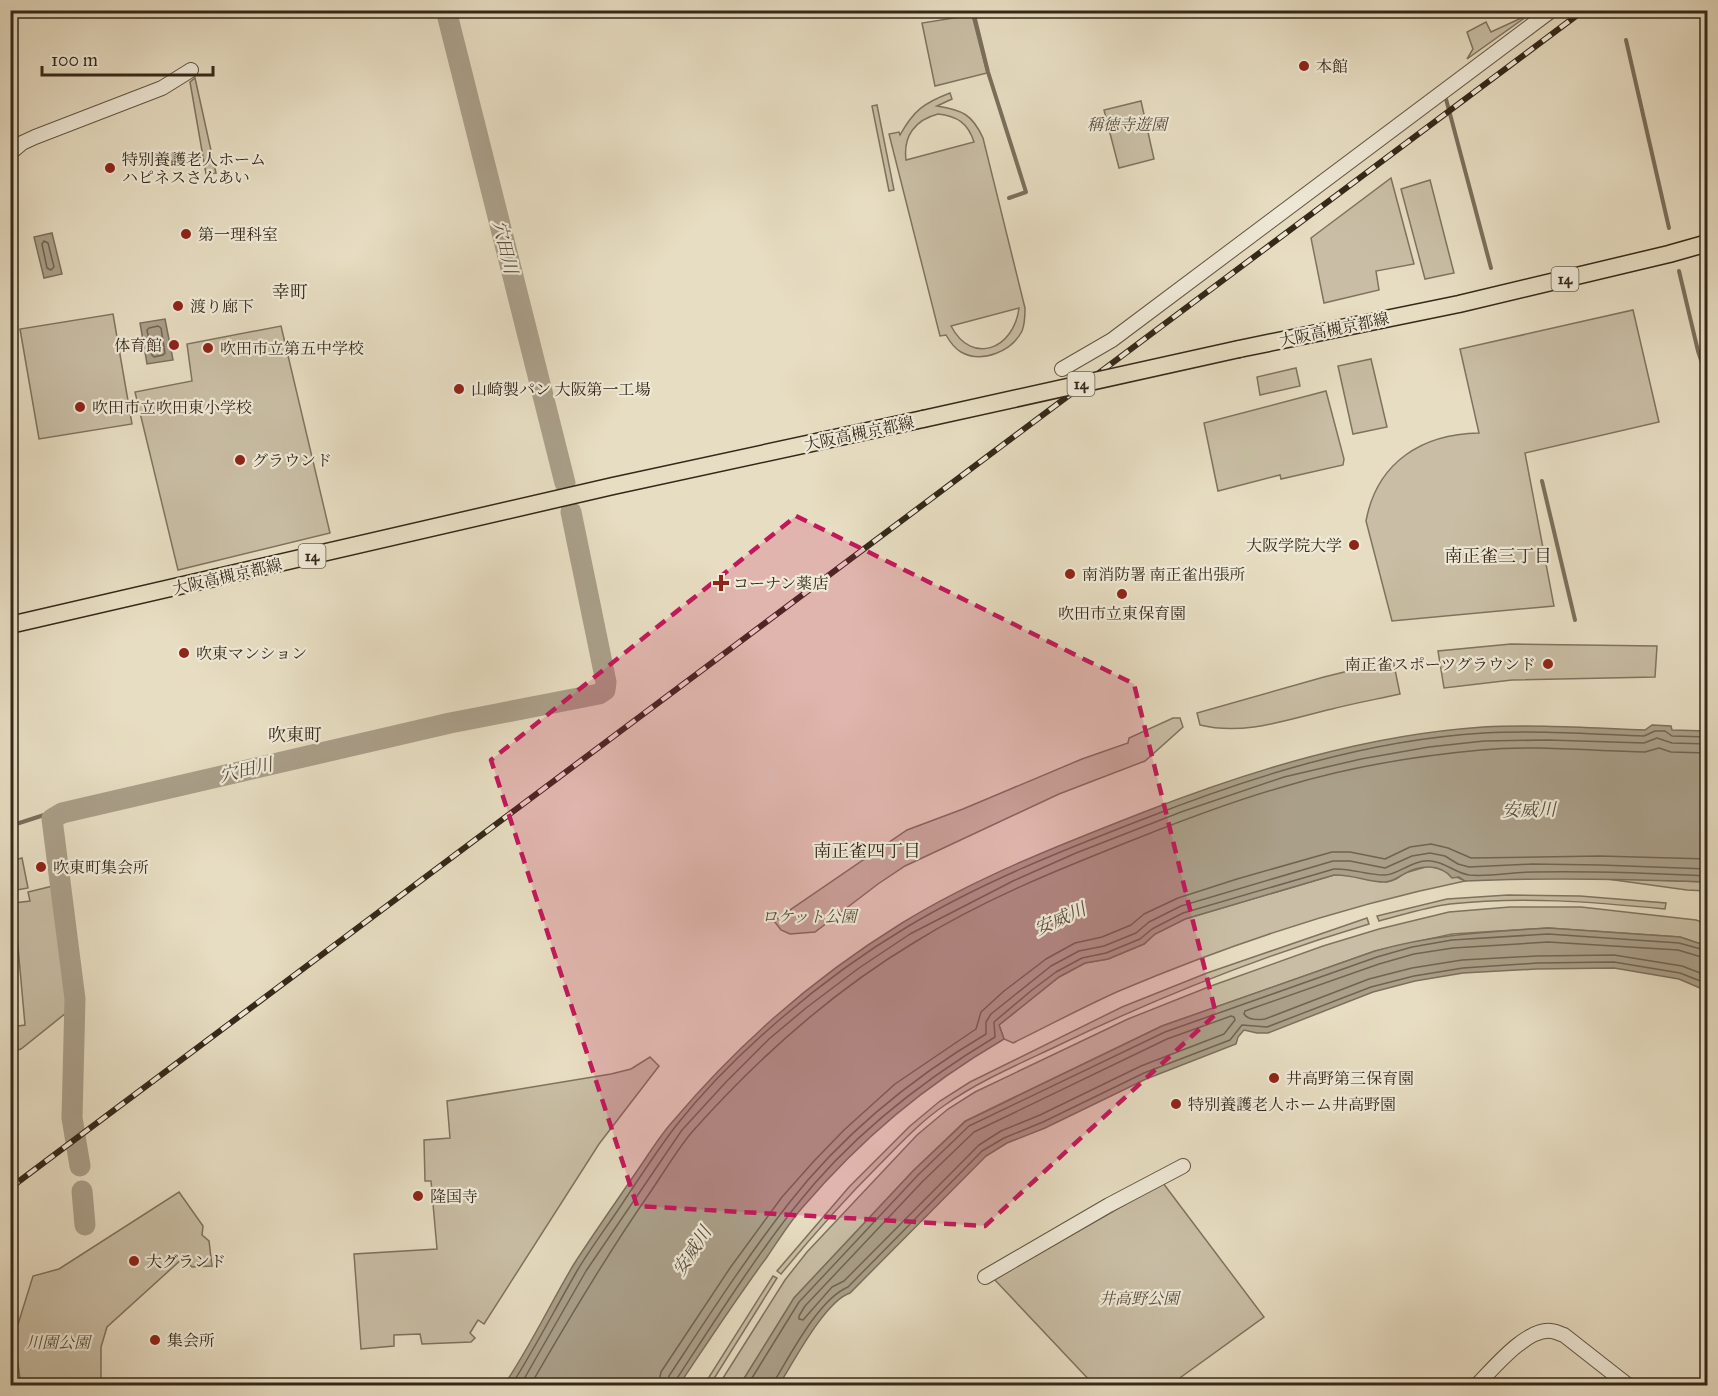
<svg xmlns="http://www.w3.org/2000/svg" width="1718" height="1396" viewBox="0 0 1718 1396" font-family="'IM FELL Great Primer','Noto Serif JP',serif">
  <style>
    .green { fill: #c9bea5; stroke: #7f735f; stroke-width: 1.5; fill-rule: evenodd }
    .water { fill: #aa9f89; stroke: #7b6f5c; stroke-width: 1.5 }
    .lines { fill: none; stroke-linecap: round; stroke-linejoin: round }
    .shore { stroke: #706451; stroke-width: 1.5 }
    .stream { stroke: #7b6f5c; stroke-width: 4 }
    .river { stroke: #aa9f89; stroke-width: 21 }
    .tertiary-casing { stroke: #625543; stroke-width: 16 }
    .primary-casing { stroke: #352819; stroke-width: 19 }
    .tertiary { stroke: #efe9d7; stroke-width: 14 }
    .primary { stroke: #e7ddc2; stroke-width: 16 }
    .rail-casing { stroke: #352819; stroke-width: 6 }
    .rail { stroke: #efe9d7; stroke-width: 4; stroke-dasharray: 11; stroke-linecap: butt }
    .primary-bridge-casing { stroke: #352819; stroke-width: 19; stroke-linecap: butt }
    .primary-bridge { stroke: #e7ddc2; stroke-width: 16 }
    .marked { fill: #c2185b; fill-opacity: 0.2; stroke: #c2185b; stroke-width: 4.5; stroke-dasharray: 12 8; stroke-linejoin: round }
    .poi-dot { fill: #8f2418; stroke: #efe9d7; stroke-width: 2 }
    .labels { text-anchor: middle; stroke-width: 4.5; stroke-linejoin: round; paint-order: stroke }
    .shield { fill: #efe9d7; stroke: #6d6252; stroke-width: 1.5 }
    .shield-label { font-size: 15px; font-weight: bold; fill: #352819 }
    .poi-label { font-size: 16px; fill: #352819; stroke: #efe9d7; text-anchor: start }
    .park-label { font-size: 16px; font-style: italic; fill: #5a4e3c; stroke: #efe9d7 }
    .street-label { font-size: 16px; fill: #352819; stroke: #efe9d7 }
    .water-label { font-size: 18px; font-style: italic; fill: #584c3b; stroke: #efe9d7 }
    .neighbourhood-label { font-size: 18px; fill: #352819; stroke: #efe9d7 }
  </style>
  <rect width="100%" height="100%" fill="#e7ddc2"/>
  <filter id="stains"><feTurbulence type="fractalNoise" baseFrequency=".00333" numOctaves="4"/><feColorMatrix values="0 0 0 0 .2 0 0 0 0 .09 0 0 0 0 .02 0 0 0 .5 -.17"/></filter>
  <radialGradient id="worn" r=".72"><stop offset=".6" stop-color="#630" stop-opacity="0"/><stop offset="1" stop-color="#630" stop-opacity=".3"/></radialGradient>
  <g class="green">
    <path d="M1530,14L1467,59L1473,49L1467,32L1486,22L1491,32Z"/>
    <path d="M972,15L987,73L935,86L922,23Z"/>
    <path d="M195,78L216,173L206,174L190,82Z"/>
    <path d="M950,93L952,99L937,106C962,110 972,114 983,138L1025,308C1025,316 1025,324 1022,331C1012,351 982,364 961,352C954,348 950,342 946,335L940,336L889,134L899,132L900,135C914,110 924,103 950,93ZM938,114C957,116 968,123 974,142L906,160C903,136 915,120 938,114ZM1019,308C1014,349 972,366 951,326Z"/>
    <path d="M1141,101L1154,159L1119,168L1104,110Z"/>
    <path d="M877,105L894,190L889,191L872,106Z"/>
    <path d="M1391,178L1414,264L1376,271L1379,290L1324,303L1311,238Z"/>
    <path d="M1430,180L1454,273L1425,279L1401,189Z"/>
    <path d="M1633,310L1659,422L1525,453L1554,606L1392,621L1366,521C1377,462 1422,434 1479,433L1460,349Z"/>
    <path d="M113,314L132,424L39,439L20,329Z"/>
    <path d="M281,326L330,533L178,570L135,392L192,381L187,344Z"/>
    <path d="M1371,359L1387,427L1353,434L1338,366Z"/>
    <path d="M1296,368L1300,386L1260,395L1257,377Z"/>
    <path d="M1326,391L1344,459L1343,465L1281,479L1280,475L1218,491L1204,423Z"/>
    <path d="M1511,644L1657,646L1655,677L1512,680L1444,688L1438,651Z"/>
    <path d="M1393,660L1400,694C1378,699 1355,703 1332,709C1289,719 1245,736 1200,725L1197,713L1324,677Z"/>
    <path d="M1173,718H1180L1183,727L1145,761L1059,794L905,866L878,884L815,932L790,934L781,930L774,921L907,830L963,809L1082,759L1128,743L1129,738Z"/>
    <path d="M22,858L28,888L11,891V861Z"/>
    <path d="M1429,866L1440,869L1465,881C1348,905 1230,944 1119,991C1083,1007 1048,1026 1013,1043L1004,1039L999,1025L1059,977L1085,963L1108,959L1144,944L1155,934L1185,919L1334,875L1348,874L1386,882L1396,879L1405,873Z"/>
    <path d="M1600,878L1707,882V891L1687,890Z"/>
    <path d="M57,885L71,1009L21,1049L11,1052V1027L25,1025L14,903L30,901L28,892Z"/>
    <path d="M1508,895L1580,896L1666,903L1665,909C1593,902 1522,896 1450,904C1427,907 1402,915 1379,921L1377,916L1447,899Z"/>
    <path d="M1510,907H1581L1696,920L1707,924V946L1680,937L1548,928L1452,934L1375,951L1162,1026L965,1121L913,1171L794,1298L740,1385L718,1386L785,1280L807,1252L917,1135L948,1109L975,1092L1128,1019L1211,986L1323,946L1379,929L1449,912Z"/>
    <path d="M1367,918L1369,924C1262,956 1158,997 1057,1046C1019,1064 979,1081 945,1105C921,1121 902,1142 881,1163C846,1198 813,1235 781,1274L777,1271L849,1187L910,1126L940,1101L970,1082L1122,1007L1207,973Z"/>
    <path d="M650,1057L659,1066L599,1144L484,1324L478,1320L470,1333L475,1338L471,1342L422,1344L420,1334L394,1335V1346L361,1349L354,1254L437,1249L431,1181H425L424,1140L450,1138L447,1101L611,1074L631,1069Z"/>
    <path d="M1163,1183L1264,1317L1170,1385H1094L994,1279Z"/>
    <path d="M179,1192L203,1226L202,1235L209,1241L212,1266L192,1267L183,1258L107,1327L101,1347V1385H21L14,1337L33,1276L59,1269Z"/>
    <path d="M773,1276L777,1278L710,1385H704Z"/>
  </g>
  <g class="water">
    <path d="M52,233L62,274L44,278L34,237Z"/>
    <path d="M165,319L173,360L147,364L140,323Z"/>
    <path d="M1652,725L1671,726L1672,730L1707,731V882C1627,879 1546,877 1465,881L1459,877L1452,878C1440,863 1419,865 1404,874C1398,877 1394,881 1386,882C1370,883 1353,874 1334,875L1185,919L1155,934L1144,944L1108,959L1085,963L1059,977L999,1025L1004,1039C924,1086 862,1138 802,1208C789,1223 778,1241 767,1257C736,1299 708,1342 679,1385H504C530,1347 550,1304 574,1264C594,1233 616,1202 637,1171C649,1154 660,1135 674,1120C739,1043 816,976 902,923C977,877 1062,844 1144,812C1252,770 1366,735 1483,727C1537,724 1591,728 1645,730Z"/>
    <path d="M1548,928L1680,937L1707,946V991L1679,979L1614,968L1537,969L1463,973L1415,981L1373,992L1268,1033H1257L1244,1030L1238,1037L1236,1044L1146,1079L1045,1128L1007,1143L986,1156L850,1293C825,1301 793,1363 779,1385H740L794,1298L913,1171L966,1121L1162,1026L1375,951C1435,934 1487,932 1548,928Z"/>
  </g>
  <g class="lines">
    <g class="shore">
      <path d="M44,241L48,243L54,267L51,270L47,268L42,244Z"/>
      <path d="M158,326L161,328L165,353L163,355L154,357L152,355L147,330L149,328Z"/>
      <path d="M1708,959L1678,950L1548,942L1453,948L1414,954L1379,964L1245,1011L1244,1014C1248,1020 1258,1020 1265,1019L1369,979L1412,968L1462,960L1536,956L1614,955L1682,966L1708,976"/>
      <path d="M1231,1016L1234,1017L1235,1020L1224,1034L1141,1066L1040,1115L1001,1131L979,1145L844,1281L832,1287L803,1320L799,1319V1316L805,1306L923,1181L974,1132L1167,1039Z"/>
      <path d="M511,1386C535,1348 555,1309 577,1271C590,1249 606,1228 620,1207C638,1180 656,1152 675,1127C734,1052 825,976 907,927C980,883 1061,851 1141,820C1250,777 1366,740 1484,733C1537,730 1591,734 1644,736L1655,731H1665L1672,736L1708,737"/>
      <path d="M520,1386L586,1271L682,1130L726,1082L769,1039L806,1008L859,968L910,934L1013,881L1076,853L1181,812L1284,777L1361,759L1429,747L1484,741L1548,740L1644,743L1657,738L1672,743L1708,744"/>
      <path d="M530,1386C568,1320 606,1256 649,1194C663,1174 676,1151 692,1132C757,1059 830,993 915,942C984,899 1062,868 1138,838C1186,819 1236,800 1286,786C1349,767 1415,756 1481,750C1535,745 1590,751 1645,752L1659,748L1671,752L1708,753"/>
      <path d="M658,1386L661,1372L730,1268L782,1197L814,1161L844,1130L895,1084L976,1029L981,1012L1004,991L1046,959L1075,943L1102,937L1131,925L1144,914L1178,898L1237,879L1332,852H1350L1385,859L1410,847L1431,844L1448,848L1471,858L1600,856L1708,859"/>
      <path d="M667,1386L669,1376C708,1317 746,1258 789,1203C843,1134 912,1078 986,1034V1022L991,1014L1051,966L1079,951L1104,946L1136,933L1149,922L1181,906L1333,861H1350L1385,868L1412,856L1430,853L1445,856L1458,864L1469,867L1532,864L1600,865L1708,869"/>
      <path d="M674,1386L676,1380C714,1322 752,1262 795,1207C849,1138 920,1082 995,1037L994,1022L1032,990L1056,972L1082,958L1106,953L1140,939L1152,929L1183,913L1334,869C1351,868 1366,875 1384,875C1397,876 1412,859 1431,861C1445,862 1455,873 1469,875C1489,877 1512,872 1533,872C1591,871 1650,873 1708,876"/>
      <path d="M747,1386L799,1302L918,1175L969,1126L1165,1032L1377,957L1412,947L1452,940L1548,934L1679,943L1708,951"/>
      <path d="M774,1386L775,1380C791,1354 819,1299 848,1287L982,1151L1004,1138L1043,1122L1144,1073L1230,1040L1242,1025L1267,1027L1371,987L1414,976L1463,968L1537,963L1614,962L1680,973L1708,984"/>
    </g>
    <g class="stream">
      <path d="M974,15L988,72L1026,192L1009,198"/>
      <path d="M1626,40L1669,228"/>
      <path d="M1446,99L1491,268"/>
      <path d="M1679,271L1698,351L1708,381"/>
      <path d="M1542,481L1575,620"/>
      <path d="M10,826L44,815L52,819"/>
    </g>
    <g class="river">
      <path d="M446,10L565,483"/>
      <path d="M80,1166L72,1118L75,999L52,819L62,813L450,723L599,694L605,690L606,682L571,512"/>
      <path d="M82,1191L85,1225"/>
    </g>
    <defs>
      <g id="tertiary">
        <path d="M10,153L22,143L35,137L162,88L191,70"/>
        <path d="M1062,369L1112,340L1552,10"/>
        <path d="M985,1277L1109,1205L1183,1166"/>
        <path d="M1476,1386C1493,1369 1526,1328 1551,1331C1555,1331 1560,1334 1564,1335L1629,1386"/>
      </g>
      <g id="primary">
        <path d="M1239,349L1459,304L1669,254L1708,243"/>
        <path d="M10,625L613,486L923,419"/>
      </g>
    </defs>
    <use href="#tertiary" class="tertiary-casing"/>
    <use href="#primary" class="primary-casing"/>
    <use href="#tertiary" class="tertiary"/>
    <use href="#primary" class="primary"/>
    <defs>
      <path id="rail" d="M10,1188L1584,10"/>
    </defs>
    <use href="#rail" class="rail-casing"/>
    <use href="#rail" class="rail"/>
    <defs>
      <path id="primary-bridge" d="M923,419L1239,349"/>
    </defs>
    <use href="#primary-bridge" class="primary-bridge-casing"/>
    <use href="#primary-bridge" class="primary-bridge"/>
  </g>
  <path class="marked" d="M796,516L1134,684L1216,1014L985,1226L637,1206L491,760Z"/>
  <g class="poi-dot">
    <circle cx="1304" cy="66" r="6"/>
    <circle cx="110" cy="168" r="6"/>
    <circle cx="186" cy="234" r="6"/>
    <circle cx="178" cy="306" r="6"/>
    <circle cx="174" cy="345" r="6"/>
    <circle cx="208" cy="348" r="6"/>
    <circle cx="459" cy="389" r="6"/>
    <circle cx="80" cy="407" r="6"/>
    <circle cx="240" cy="460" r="6"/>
    <circle cx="1354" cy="545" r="6"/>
    <circle cx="1070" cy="574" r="6"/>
    <path d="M718 574h6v6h6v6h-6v6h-6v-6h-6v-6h6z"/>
    <circle cx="1122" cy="594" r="6"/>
    <circle cx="184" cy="653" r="6"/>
    <circle cx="1548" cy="664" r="6"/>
    <circle cx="41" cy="867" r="6"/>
    <circle cx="1274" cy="1078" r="6"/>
    <circle cx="1176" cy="1104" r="6"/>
    <circle cx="418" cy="1196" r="6"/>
    <circle cx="134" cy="1261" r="6"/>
    <circle cx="155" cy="1340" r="6"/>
  </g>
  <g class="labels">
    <g class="shield">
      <rect x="1551.5" y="267" width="27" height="24" rx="4.5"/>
      <rect x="1067.5" y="372" width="27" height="24" rx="4.5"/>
      <rect x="298.5" y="544" width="27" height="24" rx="4.5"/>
    </g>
    <g class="shield-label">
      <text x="1565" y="284">14</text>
      <text x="1081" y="389">14</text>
      <text x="312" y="561">14</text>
    </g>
    <g class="poi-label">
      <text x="1316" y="72">本館</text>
      <text x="122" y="165">特別養護老人ホーム<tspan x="122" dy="18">ハピネスさんあい</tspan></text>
      <text x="198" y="240">第一理科室</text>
      <text x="190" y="312">渡り廊下</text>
      <text x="162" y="351" text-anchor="end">体育館</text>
      <text x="220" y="354">吹田市立第五中学校</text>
      <text x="471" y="395">山崎製パン 大阪第一工場</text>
      <text x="92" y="413">吹田市立吹田東小学校</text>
      <text x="252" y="466">グラウンド</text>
      <text x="1342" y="551" text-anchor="end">大阪学院大学</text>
      <text x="1082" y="580">南消防署 南正雀出張所</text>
      <text x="733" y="589">コーナン薬店</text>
      <text x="1122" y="619" text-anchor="middle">吹田市立東保育園</text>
      <text x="196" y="659">吹東マンション</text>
      <text x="1536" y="670" text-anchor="end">南正雀スポーツグラウンド</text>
      <text x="53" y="873">吹東町集会所</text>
      <text x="1286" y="1084">井高野第三保育園</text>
      <text x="1188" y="1110">特別養護老人ホーム井高野園</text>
      <text x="430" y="1202">隆国寺</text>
      <text x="146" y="1267">大グランド</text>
      <text x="167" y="1346">集会所</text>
    </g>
    <g class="park-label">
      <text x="1127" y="130">稱徳寺遊園</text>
      <text x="809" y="922">ロケット公園</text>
      <text x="1139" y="1304">井高野公園</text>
      <text x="58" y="1348">川園公園</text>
    </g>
    <g class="street-label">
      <text transform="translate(1334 329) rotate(-12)" y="6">大阪高槻京都線</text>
      <text transform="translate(859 433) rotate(-12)" y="6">大阪高槻京都線</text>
      <text transform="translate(227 576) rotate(-13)" y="6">大阪高槻京都線</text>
    </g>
    <g class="water-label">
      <text transform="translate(505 247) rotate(76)" y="6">穴田川</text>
      <text transform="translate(246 770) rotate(-13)" y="6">穴田川</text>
      <text transform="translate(1529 810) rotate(-1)" y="6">安威川</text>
      <text transform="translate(1060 919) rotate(-24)" y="6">安威川</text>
      <text transform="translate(692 1251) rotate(-57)" y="6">安威川</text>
    </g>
    <g class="neighbourhood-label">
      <text x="290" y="298">幸町</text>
      <text x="1498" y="562">南正雀三丁目</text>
      <text x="295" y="741">吹東町</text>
      <text x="867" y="857">南正雀四丁目</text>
    </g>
  </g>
  <rect width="1718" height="1396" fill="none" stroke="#e7ddc2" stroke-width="36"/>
  <rect x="12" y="12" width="1694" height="1372" fill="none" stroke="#352819" stroke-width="3"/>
  <rect x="18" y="18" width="1682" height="1360" fill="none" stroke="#352819" stroke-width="1.5"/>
  <path d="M42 66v9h171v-9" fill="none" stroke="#352819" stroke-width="3"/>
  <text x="51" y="66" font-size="18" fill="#352819" stroke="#efe9d7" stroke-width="4.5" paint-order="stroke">100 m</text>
  <rect width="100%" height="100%" filter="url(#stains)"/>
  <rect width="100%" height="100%" fill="url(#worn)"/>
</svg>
